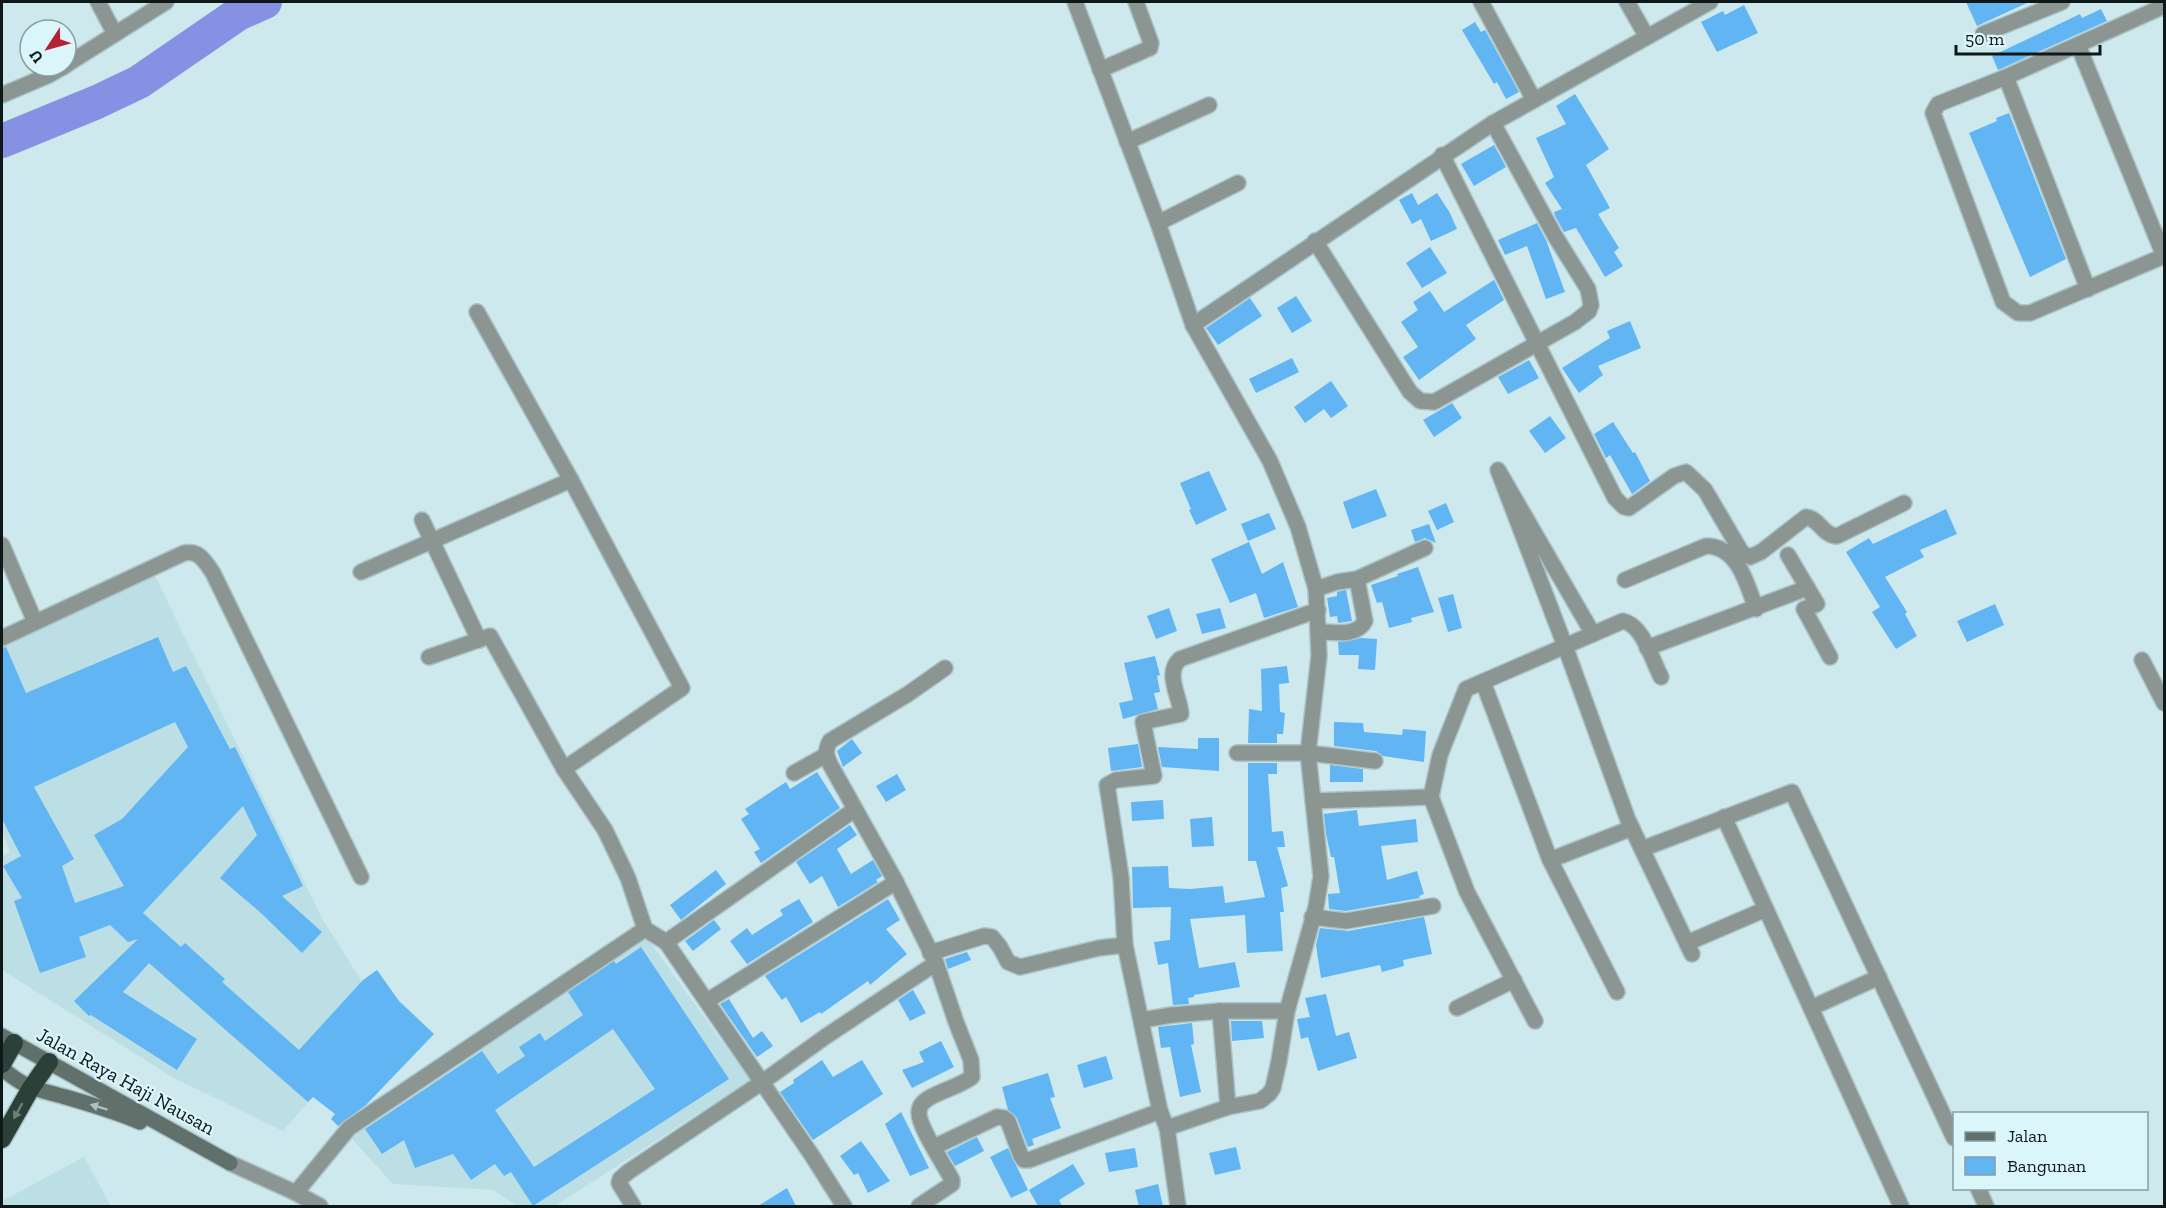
<svg xmlns="http://www.w3.org/2000/svg" width="2166" height="1208" viewBox="0 0 2166 1208" font-family="'Zilla Slab',serif">
  <style>
    .built { fill: #bbdfe5 }
    .lines { fill: none; stroke-linecap: round; stroke-linejoin: round }
    .river { stroke: #8691e3; stroke-width: 34 }
    .building { fill: #61b5f2; fill-rule: evenodd }
    .minor-casing { stroke: #abc3c7; stroke-width: 18 }
    .tertiary-casing { stroke: #abc3c7; stroke-width: 18 }
    .secondary-casing { stroke: #abc3c7; stroke-width: 18 }
    .motorway-casing { stroke: #abc3c7; stroke-width: 21 }
    .minor { stroke: #8b9592; stroke-width: 15 }
    .tertiary { stroke: #8b9592; stroke-width: 15 }
    .secondary { stroke: #61706b; stroke-width: 15 }
    .motorway { stroke: #2b4039; stroke-width: 18 }
    .oneway { fill: #aac0c1 }
    .oneway2 { fill: #69807d }
    .labels { text-anchor: middle; stroke-width: 4.5; stroke-linejoin: round; paint-order: stroke }
    .street-label { font-size: 20px; fill: #0e1819; stroke: #dbf6fa }
  </style>
  <rect width="100%" height="100%" fill="#cee9ed"/>
  <g class="built">
    <path d="M154,574L323,920L383,1015L283,1131L174,1078L2,970V856L10,852L2,832V648Z"/>
    <path d="M646,937L750,1080L555,1206H517L493,1190L393,1184L351,1138Z"/>
    <path d="M84,1157L111,1206H2V1201Z"/>
  </g>
  <g class="lines">
    <path class="river" d="M2,141L97,102L139,82L238,14L265,2"/>
  </g>
  <g class="building">
    <path d="M1966,2H2029L1977,26Z"/>
    <path d="M1744,5L1758,33L1717,52L1701,22L1723,11L1725,15Z"/>
    <path d="M2101,9L2107,21L1998,70L1992,56L2080,14L2082,18Z"/>
    <path d="M1475,22L1481,32L1485,30L1519,92L1506,99L1497,82L1494,84L1462,30Z"/>
    <path d="M1575,94L1609,149L1586,165L1610,208L1598,214L1619,248L1614,252L1623,266L1605,277L1576,228L1564,232L1555,216L1554,212L1562,209L1545,183L1554,177L1536,138L1566,124L1556,106Z"/>
    <path d="M2009,113L2066,259L2030,277L1969,133L1997,121L1996,118Z"/>
    <path d="M1494,145L1506,167L1474,186L1461,164Z"/>
    <path d="M1412,193L1418,205L1437,193L1450,213L1457,229L1431,241L1421,219L1412,224L1399,200Z"/>
    <path d="M1537,223L1546,240L1565,292L1546,299L1527,246L1505,255L1498,240Z"/>
    <path d="M1430,247L1447,273L1422,288L1406,263Z"/>
    <path d="M1494,280L1504,300L1466,325L1476,339L1419,380L1403,357L1418,347L1401,322L1418,310L1413,302L1430,291L1444,312Z"/>
    <path d="M1296,296L1312,321L1292,333L1277,308Z"/>
    <path d="M1250,298L1262,316L1218,345L1206,328Z"/>
    <path d="M1630,321L1641,348L1598,366L1603,375L1579,393L1562,368L1610,338L1607,331Z"/>
    <path d="M1292,358L1299,372L1256,393L1249,379Z"/>
    <path d="M1529,360L1539,378L1508,394L1498,377Z"/>
    <path d="M1331,381L1348,406L1331,418L1324,409L1305,423L1294,407Z"/>
    <path d="M1452,403L1462,418L1434,437L1423,420Z"/>
    <path d="M1550,416L1566,438L1545,453L1529,431Z"/>
    <path d="M1613,422L1633,453L1635,452L1650,481L1632,494L1610,455L1606,458L1594,434Z"/>
    <path d="M1209,471L1227,510L1196,525L1189,510L1191,509L1180,483Z"/>
    <path d="M1376,489L1387,516L1352,529L1343,502Z"/>
    <path d="M1446,503L1454,522L1437,530L1428,511Z"/>
    <path d="M1946,509L1957,534L1920,550L1924,557L1885,577L1907,612L1905,614L1917,636L1896,649L1872,612L1880,607L1846,552L1869,538L1873,544Z"/>
    <path d="M1269,513L1276,529L1248,541L1241,524Z"/>
    <path d="M1429,524L1436,543L1425,538L1415,542L1411,530Z"/>
    <path d="M1249,542L1262,574L1283,562L1298,607L1264,618L1256,593L1230,603L1211,559Z"/>
    <path d="M1418,567L1434,612L1411,618L1412,622L1389,628L1382,602L1377,603L1371,585L1398,576L1397,574Z"/>
    <path d="M1346,590L1352,621L1338,623L1337,616L1330,617L1327,598L1337,596V592Z"/>
    <path d="M1453,594L1462,628L1448,632L1438,598Z"/>
    <path d="M1995,604L2004,625L1967,642L1957,621Z"/>
    <path d="M1169,608L1177,631L1156,639L1147,616Z"/>
    <path d="M1220,608L1226,628L1202,634L1196,614Z"/>
    <path d="M158,637L173,672L186,666L230,749L235,747L303,886L282,896L322,932L302,953L261,913L220,878L257,835L243,806L143,913L181,947L185,943L225,979L222,982L299,1050L363,980L377,970L399,1001L434,1034L366,1105L338,1126L331,1119L335,1114L313,1097L308,1102L149,963L123,992L197,1039L177,1070L91,1015L89,1016L74,1001L138,939L128,942L110,925L79,937L86,957L40,973L14,901L22,898L3,866L21,856L2,819V648L6,647L26,693ZM175,722L188,747L122,819L94,835L124,886L75,903L62,866L74,859L34,787Z"/>
    <path d="M1361,638L1377,639L1375,670L1358,669L1359,655H1339L1338,642Z"/>
    <path d="M1155,656L1160,675L1157,676L1160,692L1154,693L1158,709L1123,719L1119,703L1133,700L1124,663Z"/>
    <path d="M1287,666L1289,683L1279,684L1280,712L1285,713L1283,734H1277V743H1248L1249,709L1262,711L1261,669Z"/>
    <path d="M1334,722L1363,723L1364,732L1402,735L1403,729L1426,731L1424,762L1383,756L1376,751L1334,746Z"/>
    <path d="M1198,738H1219V771L1162,767L1158,747L1198,749Z"/>
    <path d="M852,739L862,753L843,767L837,751Z"/>
    <path d="M1138,744L1142,767L1111,771L1108,748Z"/>
    <path d="M1248,763H1277V774H1268L1272,832L1283,831L1285,847H1277L1288,886L1281,888L1284,912H1280L1283,951L1247,953L1245,915L1190,919L1199,968L1235,962L1240,987L1194,995V997L1188,998L1189,1004L1173,1005L1168,963L1158,965L1154,942L1170,940L1171,907L1133,908L1132,867L1168,866L1169,888L1190,889L1223,886L1225,903L1265,897L1256,861H1248Z"/>
    <path d="M1330,765L1363,769V782H1330Z"/>
    <path d="M817,772L840,808L761,863L754,852L760,849L741,819L749,814L745,809L786,782L790,789Z"/>
    <path d="M897,774L906,790L886,802L876,786Z"/>
    <path d="M1163,800L1164,819L1132,821L1131,802Z"/>
    <path d="M1357,810L1359,826L1416,819L1418,842L1381,846L1387,880L1417,871L1424,894L1419,896L1420,898L1346,911L1329,909L1328,894L1340,893L1334,857H1331L1326,834L1324,814Z"/>
    <path d="M1212,817L1214,846L1192,847L1190,819Z"/>
    <path d="M850,825L857,835L837,849L851,874L873,860L882,876L876,880L878,882L838,907L822,876L810,884L796,862Z"/>
    <path d="M716,870L726,884L681,920L670,905Z"/>
    <path d="M799,899L813,922L747,964L730,941L747,928L752,935L783,915L780,910Z"/>
    <path d="M888,899L900,920L886,929L907,954L870,985L868,981L821,1014L820,1012L801,1023L786,997L782,1000L765,976Z"/>
    <path d="M1424,917L1432,954L1403,960L1404,966L1382,972L1380,965L1321,978L1316,945L1320,928L1348,931Z"/>
    <path d="M714,920L721,929L693,951L685,941Z"/>
    <path d="M641,947L729,1079L533,1206L511,1172L504,1176L495,1164L471,1180L453,1154L415,1168L404,1140L382,1154L365,1129L482,1051L498,1074L525,1056L519,1047L540,1033L545,1041L583,1015L568,992L614,961L616,964ZM613,1029L655,1089L534,1167L495,1110Z"/>
    <path d="M967,952L971,960L948,969L945,959Z"/>
    <path d="M913,990L926,1013L910,1021L898,1000Z"/>
    <path d="M1326,994L1336,1036L1349,1032L1357,1058L1318,1071L1308,1037L1301,1039L1297,1019L1310,1017L1305,998Z"/>
    <path d="M729,999L753,1038L762,1031L773,1046L757,1057L720,1004Z"/>
    <path d="M1231,1021H1262L1264,1038L1232,1041Z"/>
    <path d="M1192,1023L1194,1044L1191,1045L1201,1092L1180,1097L1170,1047L1161,1048L1158,1027Z"/>
    <path d="M941,1041L954,1067L912,1088L902,1070L924,1062L919,1052Z"/>
    <path d="M1106,1056L1113,1079L1084,1088L1077,1065Z"/>
    <path d="M822,1060L833,1077L862,1060L883,1094L813,1140L780,1092L794,1083L793,1080Z"/>
    <path d="M1048,1073L1055,1097L1050,1098L1061,1128L1032,1139L1034,1145L1028,1147L1017,1118L1008,1110L1002,1087Z"/>
    <path d="M901,1112L929,1168L910,1176L885,1124Z"/>
    <path d="M977,1137L984,1151L955,1166L947,1152Z"/>
    <path d="M861,1141L890,1181L868,1193L858,1173L854,1175L840,1156Z"/>
    <path d="M1236,1147L1241,1169L1215,1175L1209,1153Z"/>
    <path d="M1008,1148L1028,1190L1011,1198L990,1157Z"/>
    <path d="M1135,1148L1138,1167L1109,1172L1105,1153Z"/>
    <path d="M1073,1164L1085,1184L1059,1200L1062,1206H1038L1029,1190Z"/>
    <path d="M1158,1184L1163,1206H1139L1135,1190Z"/>
    <path d="M787,1188L796,1206H758Z"/>
  </g>
  <g class="lines">
    <defs>
      <g id="minor">
        <path d="M98,2L115,34"/>
        <path d="M1075,2L1158,223L1193,325"/>
        <path d="M1481,2L1534,100"/>
        <path d="M1627,2L1647,37"/>
        <path d="M1983,34L2062,2"/>
        <path d="M2078,45L2164,256L2030,313H2018L2003,302L1933,113L1938,104L2006,77L2164,6"/>
        <path d="M66,65L166,2"/>
        <path d="M1100,70L1150,48L1151,43L1136,2"/>
        <path d="M2006,77L2088,289"/>
        <path d="M2,95L49,75L65,66"/>
        <path d="M1127,142L1209,105"/>
        <path d="M1442,155L1615,498L1624,507L1629,508L1674,476L1686,472L1705,490L1742,553L1750,557L1761,552L1806,517C1820,519 1823,536 1837,536L1904,503"/>
        <path d="M1158,223L1238,183"/>
        <path d="M1315,241L1410,392L1420,401L1434,402L1575,322L1589,311L1591,305L1588,289L1555,236L1493,123"/>
        <path d="M477,312L571,480L682,688L564,769"/>
        <path d="M422,520L479,640"/>
        <path d="M2,545L35,622"/>
        <path d="M1788,555L1817,604L1804,609L1830,657"/>
        <path d="M361,572L571,480"/>
        <path d="M1625,580L1706,546C1738,546 1747,584 1756,609"/>
        <path d="M1316,589L1337,582L1357,579L1425,548"/>
        <path d="M1319,632C1335,632 1357,637 1365,621L1357,579"/>
        <path d="M1593,634L1498,470L1565,646L1628,820L1692,954"/>
        <path d="M2,638L184,553C200,550 205,562 213,573L361,877"/>
        <path d="M1647,648L1807,588"/>
        <path d="M429,657L490,636L564,769L605,830L628,878L645,929L666,942L811,1154L844,1206"/>
        <path d="M2142,660L2164,703"/>
        <path d="M1483,682L1550,860L1617,992"/>
        <path d="M1237,753H1308L1375,761"/>
        <path d="M794,773L826,755"/>
        <path d="M1431,797L1467,892L1535,1021"/>
        <path d="M1313,801L1431,797L1440,755L1466,689L1623,621C1643,625 1652,660 1661,677"/>
        <path d="M1724,817L1901,1206"/>
        <path d="M1642,849L1792,792L1954,1138"/>
        <path d="M1550,860L1632,828"/>
        <path d="M1312,917L1346,921L1433,906"/>
        <path d="M666,942L854,810"/>
        <path d="M1687,943L1766,909"/>
        <path d="M1125,945L1121,877L1107,785L1116,780L1154,776L1143,722L1181,714C1180,696 1164,673 1180,659L1318,610"/>
        <path d="M930,953L984,936L992,937L1000,947L1008,962L1020,967L1099,948L1125,945L1160,1111L1167,1128"/>
        <path d="M707,1001L896,882"/>
        <path d="M1457,1008L1514,980"/>
        <path d="M1811,1008L1879,977"/>
        <path d="M1220,1011H1287"/>
        <path d="M1142,1020L1172,1015L1220,1011L1228,1107"/>
        <path d="M934,1147L997,1117L1004,1118L1008,1121L1021,1156L1024,1160H1029L1160,1111"/>
        <path d="M1978,1188L1986,1206"/>
        <path d="M294,1192L299,1189L349,1128L645,929"/>
        <path d="M633,1206L619,1183L620,1179L628,1172L761,1083L825,1037L936,963"/>
        <path d="M919,1206L952,1184V1180C945,1165 918,1127 919,1112C919,1105 924,1101 929,1098C943,1090 960,1086 972,1077L971,1060L956,1022L936,963L896,882L830,764C826,755 825,750 830,741L908,694L945,668"/>
        <path d="M1178,1206L1167,1128L1228,1107L1260,1101L1269,1094L1273,1088L1279,1061L1287,1011L1316,907L1321,876L1308,753L1319,656L1316,589L1298,527L1270,461L1193,325L1493,123L1710,2"/>
      </g>
      <path id="tertiary" d="M230,1163L294,1192L320,1206"/>
      <g id="secondary">
        <path d="M2,1036L230,1163"/>
        <path d="M2,1068C26,1090 39,1089 69,1098C93,1105 117,1112 140,1122"/>
      </g>
      <g id="motorway">
        <path d="M2,1064L14,1043"/>
        <path d="M2,1139L31,1088L49,1062"/>
      </g>
    </defs>
    <use href="#minor" class="minor-casing"/>
    <use href="#tertiary" class="tertiary-casing"/>
    <use href="#secondary" class="secondary-casing"/>
    <use href="#motorway" class="motorway-casing"/>
    <use href="#minor" class="minor"/>
    <use href="#tertiary" class="tertiary"/>
    <use href="#secondary" class="secondary"/>
    <use href="#motorway" class="motorway"/>
  </g>
  <defs><path id="oneway-solid" d="M-6-.8H1V-3.2L6.5 0L1 3.2V.8H-6Z" transform="scale(1.5)"/></defs>
  <use class="oneway" href="#oneway-solid" transform="translate(99 1107) rotate(-163)"/>
  <use class="oneway2" href="#oneway-solid" transform="translate(18 1111) rotate(119)"/>
  <g class="labels">
    <g class="street-label">
      <text transform="translate(126 1081) rotate(29)" y="7">Jalan Raya Haji Nausan</text>
    </g>
  </g>
  <rect width="2166" height="1208" fill="none" stroke="#0e1819" stroke-width="6"/>
  <rect x="1953" y="1112" width="195" height="78" fill="#dbf6fa" stroke="#899da0" stroke-width="1.5"/>
  <rect x="1965" y="1132" width="30" height="9" fill="#61706b" stroke="#899da0" stroke-width="1.5"/>
  <text x="2007" y="1142" font-size="18" fill="#0e1819">Jalan</text>
  <rect x="1965" y="1157" width="30" height="18" fill="#61b5f2" stroke="#899da0" stroke-width="1.5"/>
  <text x="2007" y="1172" font-size="18" fill="#0e1819">Bangunan</text>
  <g transform="translate(48 48) rotate(234)"><circle r="28" fill="#dbf6fa" stroke="#899da0" stroke-width="1.5"/>
  <path d="M0-4.5L10 22L0 15L-10 22Z" fill="#b42236"/>
  <text y="-9" font-size="16" font-weight="bold" text-anchor="middle" fill="#0e1819">U</text>
  </g>
  <path d="M1956 45v9h144v-9" fill="none" stroke="#0e1819" stroke-width="3"/>
  <text x="1965" y="45" font-size="18" fill="#0e1819" stroke="#dbf6fa" stroke-width="4.5" paint-order="stroke">50 m</text>
</svg>
